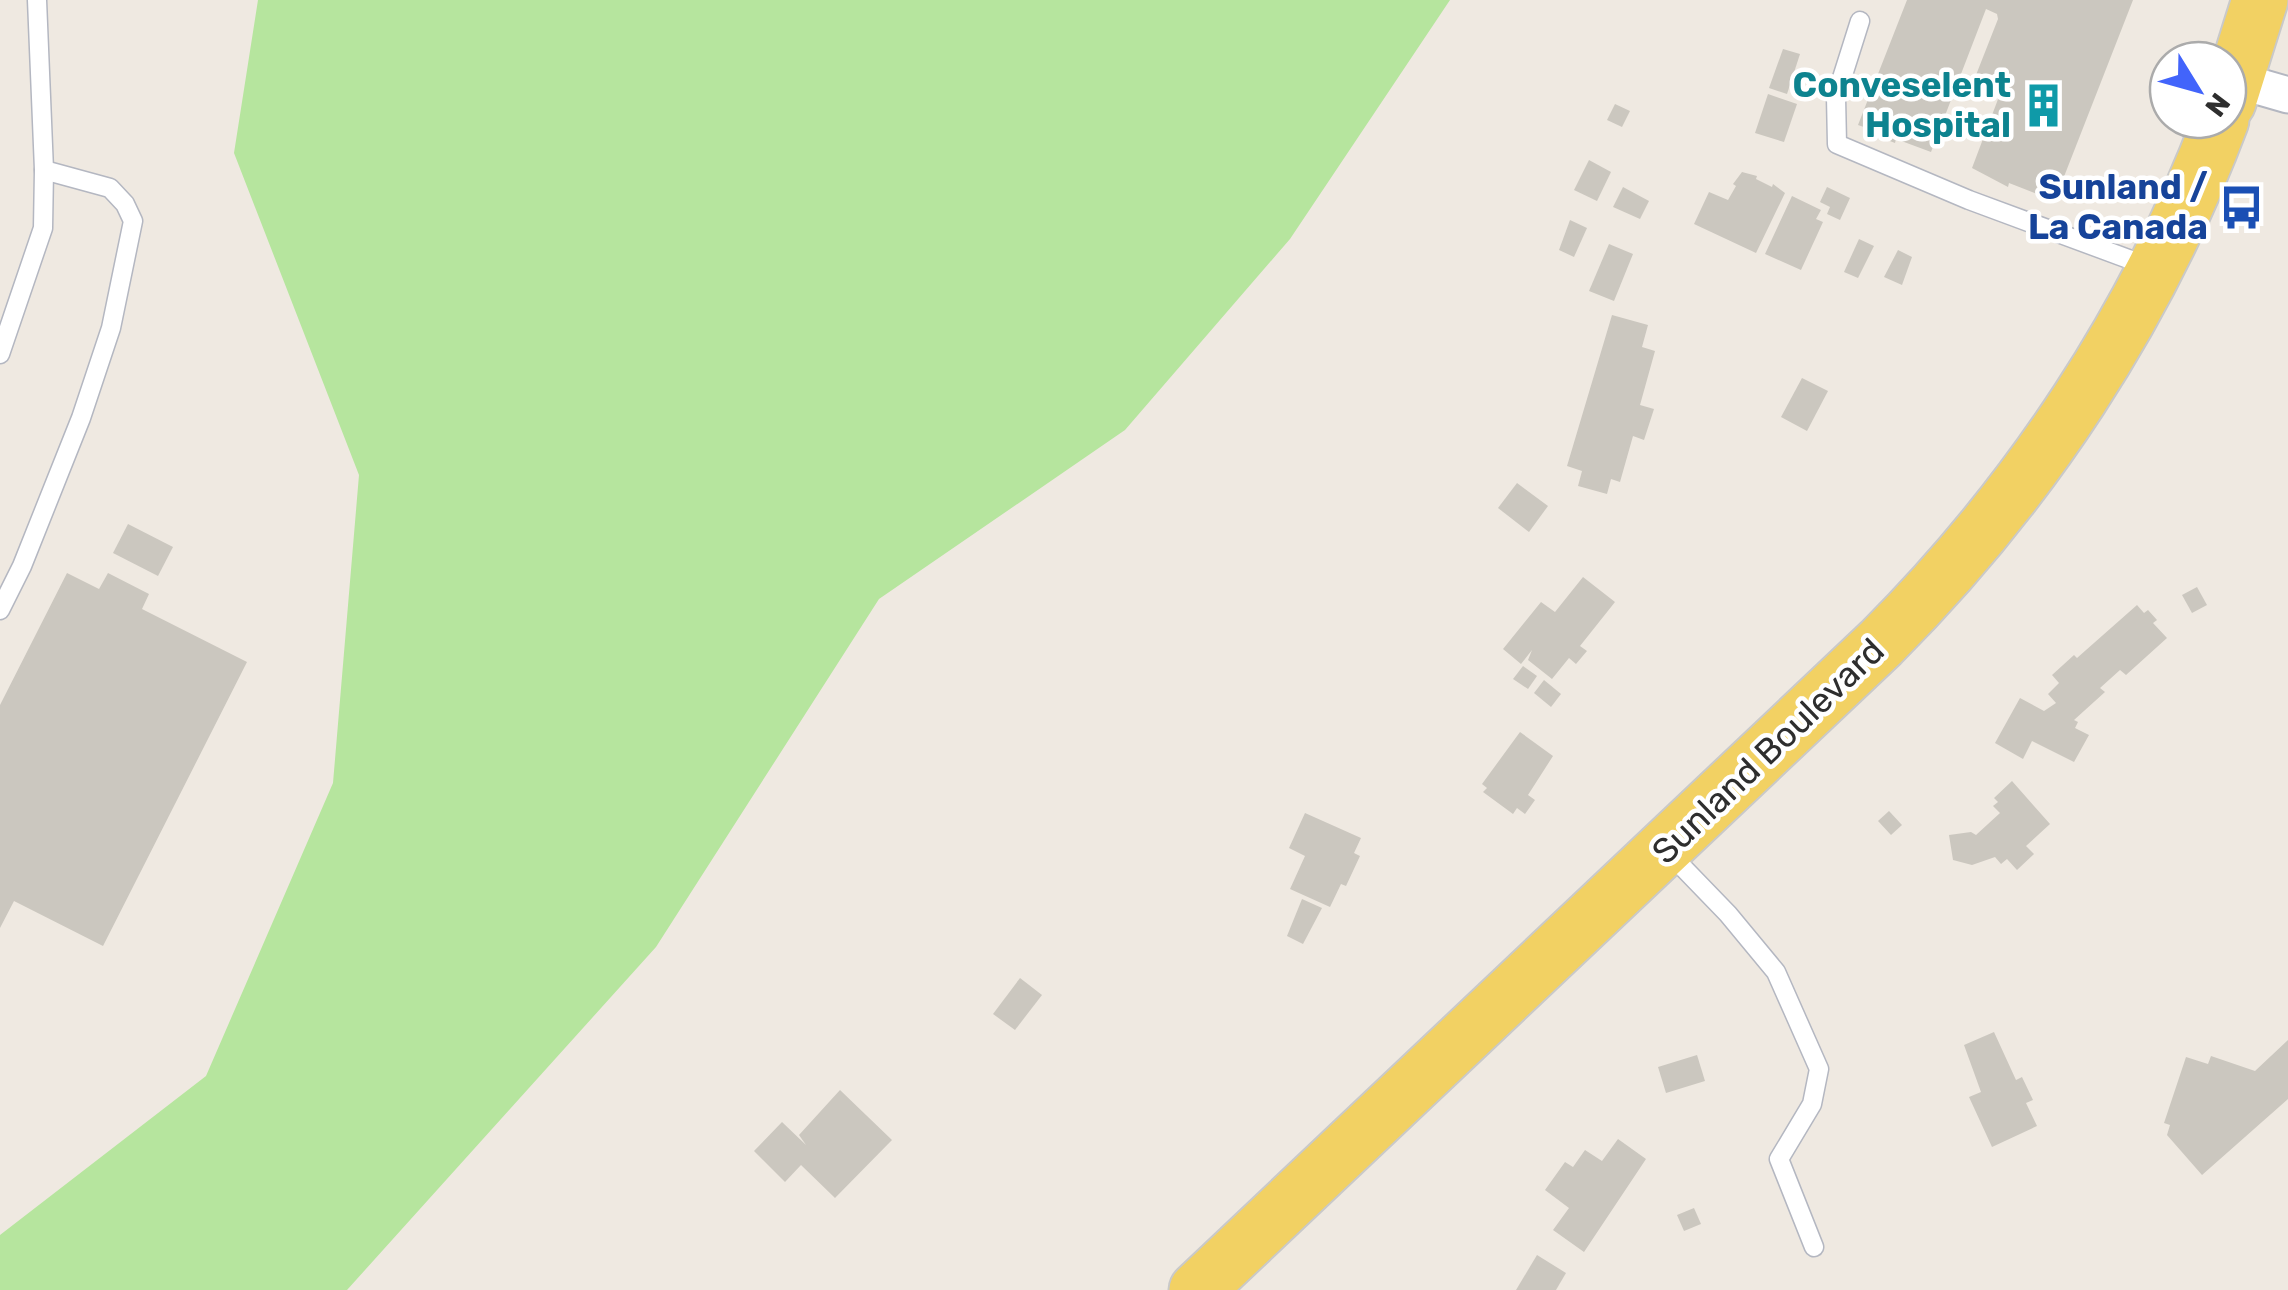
<svg xmlns="http://www.w3.org/2000/svg" width="2288" height="1290" viewBox="0 0 2288 1290" font-family="Rubik,sans-serif">
  <style>
    .green { fill: #b6e59e }
    .building { fill: #cbc7bf }
    .lines { fill: none; stroke-linecap: round; stroke-linejoin: round }
    .service-casing { stroke: #b4b7c1; stroke-width: 21 }
    .minor-casing { stroke: #b4b7c1; stroke-width: 39 }
    .primary-casing { stroke: #c9c9c9; stroke-width: 59 }
    .service { stroke: #fff; stroke-width: 18 }
    .minor { stroke: #fff; stroke-width: 35 }
    .primary { stroke: #f2d163; stroke-width: 55 }
    .labels { text-anchor: middle; stroke-width: 9; stroke-linejoin: round; paint-order: stroke }
    .culture-label { font-size: 35px; font-weight: bold; fill: #0d838f; stroke: #fff; text-anchor: end }
    .transit-label { font-size: 35px; font-weight: bold; fill: #164399; stroke: #fff; text-anchor: end }
    .street-label { font-size: 35px; fill: #2e2e2e; stroke: #fff }
  </style>
  <rect width="100%" height="100%" fill="#efe9e1"/>
  <path class="green" d="M258,0H1450L1290,239L1125,430L879,599L656,947L347,1290H0V1235L206,1076L333,783L359,475L234,153Z"/>
  <g class="building">
    <path d="M1907,0H2133L2058,192L2048,189L2045,197L2009,183L2008,187L1972,168L2003,86L1976,75L1998,19L1997,14L1986,9L1931,152L1896,139L1895,143L1882,138L1884,134L1858,125Z"/>
    <path d="M1783,49L1800,54L1787,94L1769,88Z"/>
    <path d="M1768,94L1797,104L1784,142L1755,133Z"/>
    <path d="M1615,104L1630,111L1622,127L1607,120Z"/>
    <path d="M1589,160L1611,172L1597,201L1574,190Z"/>
    <path d="M1742,172L1757,176L1756,179L1772,187L1773,184L1785,193L1756,253L1694,224L1709,192L1728,200L1736,186L1733,184Z"/>
    <path d="M1623,187L1649,201L1640,219L1613,207Z"/>
    <path d="M1827,187L1850,198L1840,220L1827,214L1830,207L1820,202Z"/>
    <path d="M1792,196L1821,210L1816,219L1823,222L1801,270L1765,254Z"/>
    <path d="M1570,220L1587,228L1574,257L1559,250Z"/>
    <path d="M1859,239L1874,246L1858,278L1844,272Z"/>
    <path d="M1609,244L1633,254L1614,301L1589,291Z"/>
    <path d="M1898,250L1912,257L1902,285L1884,277Z"/>
    <path d="M1612,315L1648,325L1642,347L1655,351L1640,405L1654,409L1644,440L1633,436L1620,482L1611,479L1607,494L1578,486L1582,471L1567,466Z"/>
    <path d="M1802,378L1828,391L1807,431L1781,417Z"/>
    <path d="M1517,483L1548,506L1529,532L1498,508Z"/>
    <path d="M128,524L173,547L158,576L113,553Z"/>
    <path d="M67,573L99,589L108,573L149,594L142,609L247,662L103,946L14,901L0,928V705Z"/>
    <path d="M1583,577L1615,602L1580,646L1587,651L1576,664L1569,658L1552,679L1528,660L1532,650L1521,664L1503,649L1541,602L1555,612Z"/>
    <path d="M2197,587L2207,605L2192,613L2182,595Z"/>
    <path d="M2137,605L2144,613L2148,610L2157,620L2153,623L2167,638L2126,675L2120,670L2100,688L2105,692L2074,720L2078,722L2075,728L2089,735L2074,762L2032,741L2023,759L1995,743L2020,698L2044,711L2056,703L2048,694L2059,683L2052,675L2074,655L2077,658Z"/>
    <path d="M1523,666L1537,676L1528,689L1513,679Z"/>
    <path d="M1544,680L1561,694L1551,707L1534,693Z"/>
    <path d="M1520,732L1553,756L1528,795L1535,800L1525,814L1517,808L1513,814L1483,792L1487,788L1482,784Z"/>
    <path d="M2012,781L2050,824L2026,846L2034,854L2017,870L2007,859L2001,864L1995,857L1972,865L1953,860L1949,835L1971,832L1976,835L2000,813L1993,806L1998,802L1994,798Z"/>
    <path d="M1889,811L1902,825L1891,835L1878,821Z"/>
    <path d="M1305,813L1361,838L1354,853L1360,856L1346,886L1341,884L1330,907L1290,889L1305,856L1289,848Z"/>
    <path d="M1302,899L1322,908L1303,944L1287,936Z"/>
    <path d="M1020,978L1042,995L1015,1030L993,1014Z"/>
    <path d="M1994,1032L2016,1080L2022,1077L2033,1100L2026,1103L2037,1126L1992,1147L1969,1097L1981,1092L1964,1045Z"/>
    <path d="M2288,1040V1099L2202,1175L2167,1135L2170,1125L2164,1123L2186,1057L2208,1064L2211,1056L2255,1071Z"/>
    <path d="M1697,1055L1705,1081L1666,1093L1658,1067Z"/>
    <path d="M840,1090L892,1140L835,1198L801,1165L785,1182L754,1151L782,1122L806,1145L799,1135Z"/>
    <path d="M1618,1139L1646,1159L1584,1252L1553,1230L1569,1208L1545,1190L1565,1162L1573,1167L1585,1150L1602,1161Z"/>
    <path d="M1694,1208L1701,1224L1684,1231L1677,1215Z"/>
    <path d="M1537,1255L1566,1273L1556,1290H1516Z"/>
  </g>
  <g class="lines">
    <defs>
      <g id="service">
        <path d="M1860,21L1836,97L1837,144L1969,200L2150,267"/>
        <path d="M0,354L43,228L44,170L37,0"/>
        <path d="M0,610L22,566L81,418L111,328L133,221L125,204L110,188L44,170"/>
        <path d="M1669,853L1728,914L1776,972L1819,1069L1812,1104L1779,1159L1814,1247"/>
      </g>
      <path id="minor" d="M2236,80L2288,95"/>
      <g id="primary">
        <path d="M2228,102L2260,0"/>
        <path d="M1197,1290L1881,643C2030,494 2147,317 2221,120"/>
      </g>
    </defs>
    <use href="#service" class="service-casing"/>
    <use href="#minor" class="minor-casing"/>
    <use href="#primary" class="primary-casing"/>
    <use href="#service" class="service"/>
    <use href="#minor" class="minor"/>
    <use href="#primary" class="primary"/>
  </g>
  <defs>
    <symbol id="building-bare" viewBox="-9 -9 18 18"><path d="M-4-6H4V6H1V3H-1V6H-4ZM-2.5-4.3h1.7v1.8h-1.7ZM.8-4.3h1.7v1.8H.8ZM-2.5-1h1.7V.8h-1.7ZM.8-1h1.7V.8H.8Z" fill="#0f9aa8" stroke="#fff" stroke-width="2.5" paint-order="stroke"/></symbol>
    <symbol id="bus-bare" viewBox="-9 -9 18 18"><path d="M-5-6H5V4H4V6H2V4H-2V6H-4V4H-5ZM-3.5-4V0h7V-4ZM-3.5 1.2v1.5H-2V1.2ZM2 1.2v1.5H3.5V1.2Z" fill="#1a4fb4" stroke="#fff" stroke-width="2.5" paint-order="stroke"/></symbol>
  </defs>
  <g fill-rule="evenodd">
    <use href="#building-bare" x="2012" y="74" width="63" height="63"/>
    <use href="#bus-bare" x="2210" y="176" width="63" height="63"/>
  </g>
  <g class="labels">
    <g class="culture-label">
      <text x="2011" y="97">Conveselent<tspan x="2011" dy="40">Hospital</tspan></text>
    </g>
    <g class="transit-label">
      <text x="2208" y="199">Sunland /<tspan x="2208" dy="40">La Canada</tspan></text>
    </g>
    <g class="street-label">
      <text transform="translate(1768 751) rotate(-44)" y="12">Sunland Boulevard</text>
    </g>
  </g>
  <g transform="translate(2198 90) rotate(127)"><circle r="48" fill="#ffffff" stroke="#ababab" stroke-width="2.5"/>
  <path d="M0-8L18 38L0 25L-18 38Z" fill="#4264fb"/>
  <text y="-15" font-size="28" font-weight="bold" text-anchor="middle" fill="#2e2e2e">N</text>
  </g>
</svg>
